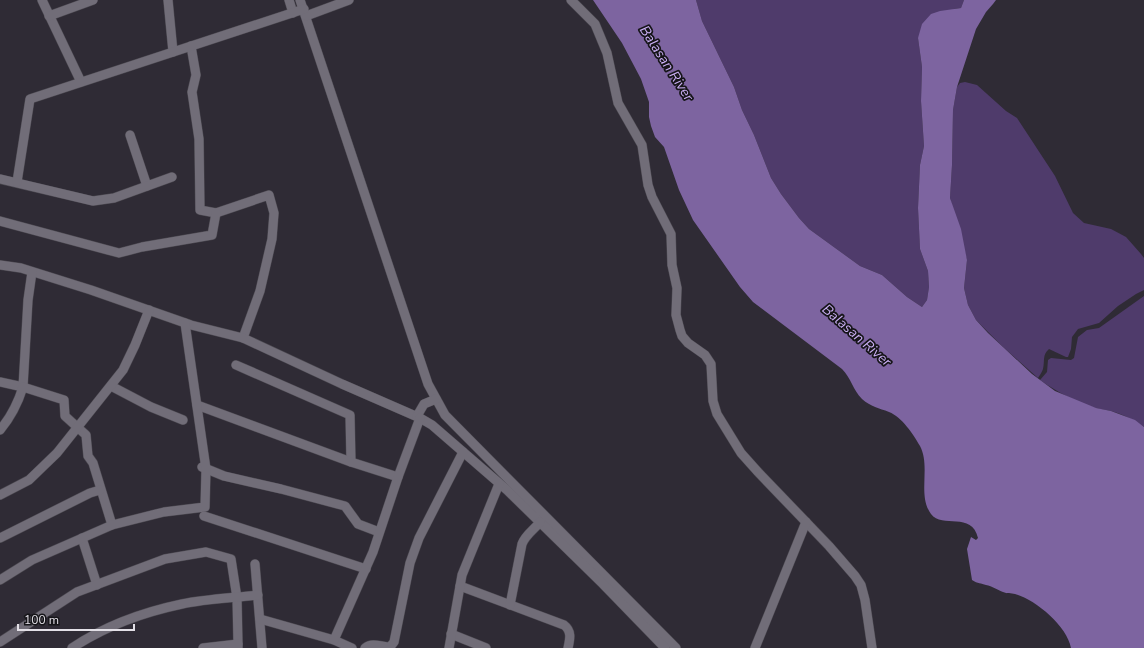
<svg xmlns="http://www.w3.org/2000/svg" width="1144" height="648" viewBox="0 0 1144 648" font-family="'Nunito Sans',sans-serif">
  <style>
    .green { fill: #4f3b6b }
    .water { fill: #7d64a0 }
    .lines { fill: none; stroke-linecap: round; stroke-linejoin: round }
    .minor-casing { stroke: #4c4951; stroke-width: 10 }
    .minor { stroke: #716d78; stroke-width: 9 }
    .labels { text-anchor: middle; stroke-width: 3.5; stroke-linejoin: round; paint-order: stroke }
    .water-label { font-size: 14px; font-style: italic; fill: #caaff4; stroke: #161519 }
  </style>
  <rect width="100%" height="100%" fill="#2f2b35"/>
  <g class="green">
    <path d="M696,0H964L961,8L954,9L918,38L922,67L921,101L924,146L920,165L918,208L920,249L928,271L929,287L927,300L922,307L907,297L882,275L860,266L809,229L799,218L781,194L771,178L754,135L742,110L734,87L702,21Z"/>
    <path d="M965,82L977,85L1006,111L1017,118L1055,176L1073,213L1084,223L1111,229L1126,237L1141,254L1144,258V290L1136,294L1118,306L1099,323L1078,329L1072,337L1071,349L1068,357H1066L1049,349C1042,355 1045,361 1043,369C1042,372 1040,375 1038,378L1003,347L976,320L968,305L964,288L967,260L950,198L952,165L953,110L957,87L960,83Z"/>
    <path d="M1144,296V427C1134,420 1122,414 1111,411C1106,410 1100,409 1095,408C1076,402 1057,392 1040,380L1047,372L1048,360L1051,358L1071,360L1074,358L1078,337L1087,330L1099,328Z"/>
  </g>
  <path class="water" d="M593,0H696L702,21L734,87L742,110L754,135L771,178L781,194L799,218L809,229L860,266L882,275L907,297L922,307L927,300L929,287L928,271L920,249L918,208L920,165L924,146L921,101L922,67L918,38L922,24L931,14L940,11L961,8L964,0H996L993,4L986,12L976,29L957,87L953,110L952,165L950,198L961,229L967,260L964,288L968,305L976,320L988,333L1032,374L1055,391L1096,408L1111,411L1135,420L1144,427V648H1071C1067,626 1036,600 1015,594C1011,593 1007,594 1003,592C998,590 992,586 986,585C981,583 978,584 972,580L967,549L971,537L976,540L978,538C972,511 942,529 931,514C917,495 931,467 920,446C913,434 902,417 889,412C879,408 871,407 862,399C853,390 851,378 842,369L753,302L740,287L693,220L679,190L664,147L655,137L651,126L649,117V102L641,79L622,43Z"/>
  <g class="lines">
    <defs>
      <g id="minor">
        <path d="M42,0L81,82"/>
        <path d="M168,0L173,52"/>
        <path d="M289,0L293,13"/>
        <path d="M300,0L428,384L445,415L676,648"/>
        <path d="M571,0L595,24L607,53L618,103L642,145L648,185L652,197L671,234L672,265L677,288L676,315L680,330L682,336L688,343L705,355L711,364L713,401L717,414L741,453L758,472L829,546L855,576L861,585L865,600L872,648"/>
        <path d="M49,16L93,0"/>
        <path d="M306,16L349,0"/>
        <path d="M191,46L196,75L192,92L199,139L200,210L216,213L269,195L274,213L272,239L260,291L243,338"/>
        <path d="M130,135L147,186"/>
        <path d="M0,179L93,201L114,198L172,177"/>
        <path d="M17,182L30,99L304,9"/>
        <path d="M0,221L119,253L142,247L212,235L216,213"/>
        <path d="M0,265L21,268L91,290L191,325L243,338L342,384L420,418L432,425L507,490L603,584L665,648"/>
        <path d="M236,365L350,415L351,462"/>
        <path d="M0,382L23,387L28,300L32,272"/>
        <path d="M111,386L151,407L183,420"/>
        <path d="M197,405L351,462L398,477"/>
        <path d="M417,416L424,404L436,399"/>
        <path d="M0,430C11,417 18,403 23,387L64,400L65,416L86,435L88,456L93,463L112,525"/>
        <path d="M202,467L224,476L281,489L345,506L358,524L379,532"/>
        <path d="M0,495L29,480L57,453L123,370L135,345L149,310"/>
        <path d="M204,516L366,569"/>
        <path d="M0,538L90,493L100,490"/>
        <path d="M82,538L97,585"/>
        <path d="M255,564L262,648"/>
        <path d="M0,580L32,560L112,525L164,512L205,507L206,469L185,323"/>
        <path d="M460,586L564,625C572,631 570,639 568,648"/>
        <path d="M510,605L522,544C526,534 534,530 540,522"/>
        <path d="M260,619L334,640L352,648"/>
        <path d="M451,634L486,648"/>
        <path d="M334,640L373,552L398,477L420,418"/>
        <path d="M0,642L77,592L165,559L206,552L231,559L237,598L238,644"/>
        <path d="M72,648C105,626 144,612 182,604C206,599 233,598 258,595"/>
        <path d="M203,648L238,644V648"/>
        <path d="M365,648C373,642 381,647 390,647L394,642L410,563L419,538L463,452"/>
        <path d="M449,648L462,575L499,484"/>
        <path d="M755,648L806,522"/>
      </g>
    </defs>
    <use href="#minor" class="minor-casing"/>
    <use href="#minor" class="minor"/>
  </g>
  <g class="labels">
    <g class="water-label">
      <text transform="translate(667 63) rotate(57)" y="5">Balasan River</text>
      <text transform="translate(857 335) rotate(41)" y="5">Balasan River</text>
    </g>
  </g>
  <path d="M18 624v6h116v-6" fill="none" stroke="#e3e0e7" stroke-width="2"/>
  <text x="24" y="624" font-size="12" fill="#e3e0e7" stroke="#161519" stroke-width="3" paint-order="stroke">100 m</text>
</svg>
